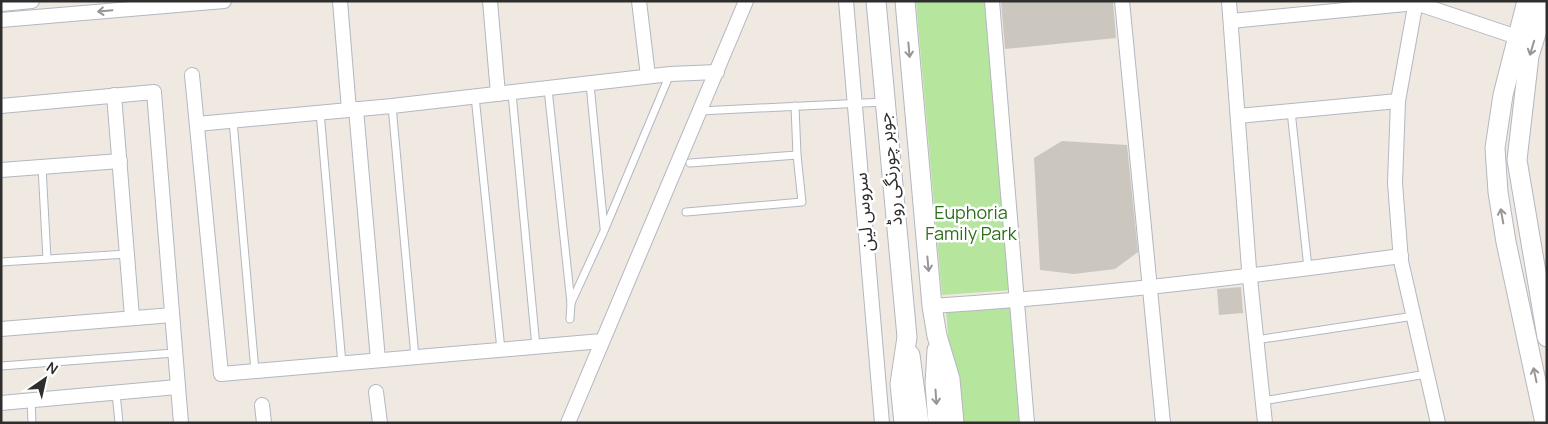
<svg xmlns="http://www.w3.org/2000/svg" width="1548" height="424" viewBox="0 0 1548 424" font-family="Manrope,'Noto Sans Arabic',sans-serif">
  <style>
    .green { fill: #b6e59e }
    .building { fill: #cbc7bf }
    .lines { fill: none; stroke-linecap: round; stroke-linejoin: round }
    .lane-casing { stroke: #b4b7c1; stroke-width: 9 }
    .street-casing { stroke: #b4b7c1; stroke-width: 16 }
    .secondary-casing { stroke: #b4b7c1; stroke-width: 21 }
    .lane { stroke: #fff; stroke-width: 7 }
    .street { stroke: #fff; stroke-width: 14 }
    .secondary { stroke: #fff; stroke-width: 19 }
    .oneway { stroke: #969696 }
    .labels { text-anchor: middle; stroke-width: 5; stroke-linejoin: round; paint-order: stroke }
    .street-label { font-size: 18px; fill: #2e2e2e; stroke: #fff }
    .park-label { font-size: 18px; fill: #2c6e1b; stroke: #fff }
  </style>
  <rect width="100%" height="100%" fill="#efe9e1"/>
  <g class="green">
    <path d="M916,1H986L1012,290L942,295Z"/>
    <path d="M1011,305L1022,423H956L946,311Z"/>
  </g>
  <g class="building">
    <path d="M1001,1H1113L1116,38L1005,49Z"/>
    <path d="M1062,141L1127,145L1138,252L1115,269L1074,274L1040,270L1034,158Z"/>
    <path d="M1241,287L1243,313L1219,315L1217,289Z"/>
  </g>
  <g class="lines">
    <defs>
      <g id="lane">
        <path d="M590,84L604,228"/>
        <path d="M548,89L571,303L570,319"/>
        <path d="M512,93L536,347"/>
        <path d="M475,96L501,350"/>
        <path d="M392,106L415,357"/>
        <path d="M700,111L884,102"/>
        <path d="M1291,111L1308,268"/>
        <path d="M320,112L342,364"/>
        <path d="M233,121L255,371"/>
        <path d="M690,163L797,155"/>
        <path d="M42,167L47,259"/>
        <path d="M686,212L802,202L797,155L795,106"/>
        <path d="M1,262L127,254"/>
        <path d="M571,303L604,231L670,74"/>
        <path d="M1256,340L1414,316"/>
        <path d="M1,366L174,353"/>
        <path d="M116,393L119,423"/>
        <path d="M31,400L32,423"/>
        <path d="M1262,401L1427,374"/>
      </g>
      <g id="street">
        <path d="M340,1L349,110"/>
        <path d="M490,1L498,94"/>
        <path d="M639,1L648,76"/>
        <path d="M846,1L882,423"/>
        <path d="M992,1L1027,423"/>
        <path d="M1122,1L1163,423"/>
        <path d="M1229,1L1249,269L1265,423"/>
        <path d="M1416,1L1398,101L1395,183L1401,261L1438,423"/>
        <path d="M1,4L32,1"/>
        <path d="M1,20L224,1"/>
        <path d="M1231,21L1416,3L1517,37"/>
        <path d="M192,75L221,374L602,341"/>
        <path d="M114,95L132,317"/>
        <path d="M1,106L154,92L181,423"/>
        <path d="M356,109L378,360"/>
        <path d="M1238,116L1398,101"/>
        <path d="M197,124L392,106L670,74L717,72"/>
        <path d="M1,170L120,161"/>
        <path d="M932,306C1089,296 1245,277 1401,256"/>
        <path d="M1,329L172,315"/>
        <path d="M376,392L380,423"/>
        <path d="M1,403L177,387"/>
        <path d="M262,405L264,423"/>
        <path d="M568,423L746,1"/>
      </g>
      <g id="secondary">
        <path d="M876,1L907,337L900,384L904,423"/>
        <path d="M905,1L932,306L937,336L950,379L954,423"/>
        <path d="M1527,1L1503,95L1495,148L1498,192L1506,242L1545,423"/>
        <path d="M1546,1L1529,56L1517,160L1547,337"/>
        <path d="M937,350L935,384L938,423"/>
        <path d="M910,355L919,423"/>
      </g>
    </defs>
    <use href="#lane" class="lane-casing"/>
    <use href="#street" class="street-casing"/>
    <use href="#secondary" class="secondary-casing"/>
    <use href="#lane" class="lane"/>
    <use href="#street" class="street"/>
    <use href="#secondary" class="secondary"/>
  </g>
  <defs><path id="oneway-shaft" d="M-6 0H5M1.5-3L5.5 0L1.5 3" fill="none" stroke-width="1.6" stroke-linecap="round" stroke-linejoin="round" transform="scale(1.25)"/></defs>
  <g class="oneway">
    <use href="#oneway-shaft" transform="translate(105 11) rotate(175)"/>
    <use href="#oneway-shaft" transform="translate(1532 48) rotate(107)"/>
    <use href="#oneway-shaft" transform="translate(909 50) rotate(85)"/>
    <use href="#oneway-shaft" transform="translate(1502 216) rotate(-100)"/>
    <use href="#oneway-shaft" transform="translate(928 264) rotate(85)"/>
    <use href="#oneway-shaft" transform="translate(1535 375) rotate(-102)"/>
    <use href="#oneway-shaft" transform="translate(936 397) rotate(86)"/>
  </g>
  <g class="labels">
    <g class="street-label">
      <text transform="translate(890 169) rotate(-96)" y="6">جوہر چورنگی روڈ</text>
      <text transform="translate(864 212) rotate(-95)" y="6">سروس لین</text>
    </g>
    <g class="park-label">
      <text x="971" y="219">Euphoria<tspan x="971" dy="21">Family Park</tspan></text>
    </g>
  </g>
  <rect width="1548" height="424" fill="none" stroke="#2e2e2e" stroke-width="5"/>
  <g transform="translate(45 379) rotate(34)" stroke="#ffffff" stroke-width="4" paint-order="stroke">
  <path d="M0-4L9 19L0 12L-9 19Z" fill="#2e2e2e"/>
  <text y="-8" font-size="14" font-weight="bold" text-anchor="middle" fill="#2e2e2e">N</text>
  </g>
</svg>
